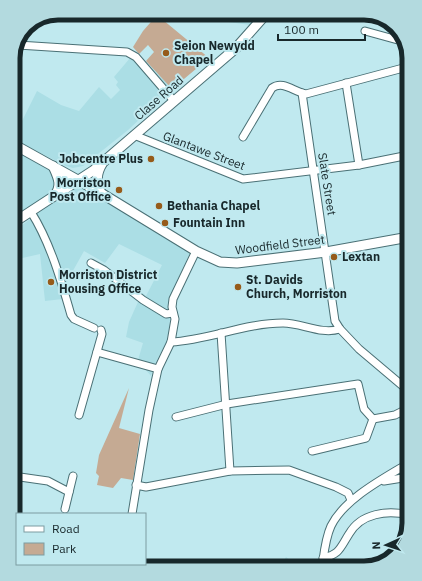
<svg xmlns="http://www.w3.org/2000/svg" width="422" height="581" viewBox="0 0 422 581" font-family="'IBM Plex Sans',sans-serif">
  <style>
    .built { fill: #abdee5 }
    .green { fill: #c5aa93 }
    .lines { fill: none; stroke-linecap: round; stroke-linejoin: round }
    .minor-casing { stroke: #4a7075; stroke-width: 9 }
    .major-casing { stroke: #4a7075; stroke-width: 11 }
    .minor { stroke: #fff; stroke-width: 7 }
    .major { stroke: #fff; stroke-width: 9 }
    .poi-dot { fill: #965b1a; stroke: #c0e9ef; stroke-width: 1.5 }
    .labels { text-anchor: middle; stroke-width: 4; stroke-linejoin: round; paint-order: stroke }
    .poi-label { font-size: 12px; font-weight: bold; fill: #18282b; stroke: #c0e9ef; text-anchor: start }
    .street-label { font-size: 12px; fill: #18282b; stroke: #c0e9ef }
    .rim { fill: none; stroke: #18282b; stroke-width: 5 }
  </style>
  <rect width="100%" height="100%" fill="#c0e9ef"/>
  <g class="built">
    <path d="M65,13H261L250,25L186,16L159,17L157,15L153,20L64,21Z"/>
    <path d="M136,51L172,89L128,130L83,166L73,168L66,166L13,139L37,91L61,105L79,111L99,87L111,99L120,90L116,85L118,82L114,77Z"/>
    <path d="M13,149L52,170L56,178L55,186L52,192L23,211L13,197Z"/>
    <path d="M78,183L190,253L174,287L168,309L170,321L167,341L155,364L151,376L145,369L136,367L143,343L126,337L129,322L142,293L146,296L162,265L119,244L105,263L84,251L65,285L63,299L45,301L40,254L18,259L13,249V232Z"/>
    <path d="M286,557L299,568H279Z"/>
  </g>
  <g class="green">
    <path d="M157,15L209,58L172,89L146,61L154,52L148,45L139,54L133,47L143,31Z"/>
    <path d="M129,388L119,428L140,434L133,480L121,478L113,488L97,485L99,476L96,473L99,455Z"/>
  </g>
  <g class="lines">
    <defs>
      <g id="minor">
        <path d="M365,31L405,42"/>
        <path d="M18,45L127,52L136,57L174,101"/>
        <path d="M408,54L409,80"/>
        <path d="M346,83L359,165"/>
        <path d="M302,93L335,321L340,329L359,349L404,387L409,389"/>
        <path d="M134,135L243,179L359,165L409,155"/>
        <path d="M243,137L272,88C283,80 294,92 306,94L407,67"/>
        <path d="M31,212C50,242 61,280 71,315L74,319L94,328"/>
        <path d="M91,263L104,270L143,300L166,314L173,313"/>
        <path d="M13,318L15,289L13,280"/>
        <path d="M221,333L230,471"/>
        <path d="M171,342C209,340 245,323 283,323C302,323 321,335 340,329"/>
        <path d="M97,352L158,369"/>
        <path d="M79,415L102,334L101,330"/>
        <path d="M176,417L227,404L358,384L364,409L373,419"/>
        <path d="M373,419L395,415L409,408"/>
        <path d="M312,451L366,438L373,419"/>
        <path d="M13,476L48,481L69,492"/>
        <path d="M384,481L409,477"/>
        <path d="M136,485L146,487L230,471L289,470L336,487L348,493L351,500"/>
        <path d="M65,509L73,476"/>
        <path d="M132,514L149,410L158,369L171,342L175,319L172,307L173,299L196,251"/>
        <path d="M323,558C340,554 340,548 349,534C361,513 387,510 409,515"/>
        <path d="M139,564L140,568"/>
        <path d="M322,568C324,554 325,539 331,526C344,499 384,478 409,463"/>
      </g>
      <g id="major">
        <path d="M13,144L101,193L196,251L220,262L237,263L326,252L409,237"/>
        <path d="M53,166C58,177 63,186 54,196"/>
        <path d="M101,193C96,182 96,174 102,164"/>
        <path d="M13,223L94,170L236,48L267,13"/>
      </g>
    </defs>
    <use href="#minor" class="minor-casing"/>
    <use href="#major" class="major-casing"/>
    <use href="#minor" class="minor"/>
    <use href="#major" class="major"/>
  </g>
  <g class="poi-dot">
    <circle cx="166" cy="53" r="4"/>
    <circle cx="151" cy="159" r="4"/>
    <circle cx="119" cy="190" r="4"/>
    <circle cx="159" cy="206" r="4"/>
    <circle cx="165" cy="223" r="4"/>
    <circle cx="334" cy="257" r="4"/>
    <circle cx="51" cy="282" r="4"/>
    <circle cx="238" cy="287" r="4"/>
  </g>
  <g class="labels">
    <g class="poi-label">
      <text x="174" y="50">Seion Newydd<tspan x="174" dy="14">Chapel</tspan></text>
      <text x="143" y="163" text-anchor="end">Jobcentre Plus</text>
      <text x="111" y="187" text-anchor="end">Morriston<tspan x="111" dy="14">Post Office</tspan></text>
      <text x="167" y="210">Bethania Chapel</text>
      <text x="173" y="227">Fountain Inn</text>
      <text x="342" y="261">Lextan</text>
      <text x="59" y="279">Morriston District<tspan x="59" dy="14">Housing Office</tspan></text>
      <text x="246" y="284">St. Davids<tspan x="246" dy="14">Church, Morriston</tspan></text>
    </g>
    <g class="street-label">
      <text transform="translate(159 98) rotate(-41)" y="4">Clase Road</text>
      <text transform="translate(204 151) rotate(21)" y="4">Glantawe Street</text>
      <text transform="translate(327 184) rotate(81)" y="4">Slate Street</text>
      <text transform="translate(280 245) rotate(-7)" y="4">Woodfield Street</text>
    </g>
  </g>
  <path d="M0 0H422V581H0ZM58 20H364A38 38 0 0 1 402 58V523A38 38 0 0 1 364 561H58A38 38 0 0 1 20 523V58A38 38 0 0 1 58 20Z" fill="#b3dadf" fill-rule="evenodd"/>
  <path class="rim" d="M58 20H364A38 38 0 0 1 402 58V523A38 38 0 0 1 364 561H58A38 38 0 0 1 20 523V58A38 38 0 0 1 58 20Z"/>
  <rect x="16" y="513" width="130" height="52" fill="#c0e9ef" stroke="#7d9ca1"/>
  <rect x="24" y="526" width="20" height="6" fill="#ffffff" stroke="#7d9ca1"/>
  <text x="52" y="533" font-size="12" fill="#18282b">Road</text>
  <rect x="24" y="543" width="20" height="12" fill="#c5aa93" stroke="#7d9ca1"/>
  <text x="52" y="553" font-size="12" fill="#18282b">Park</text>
  <g transform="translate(386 545) rotate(267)" stroke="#c0e9ef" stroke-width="3" paint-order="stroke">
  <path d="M0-3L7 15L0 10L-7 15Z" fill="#18282b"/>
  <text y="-6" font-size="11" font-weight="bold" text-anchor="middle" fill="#18282b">N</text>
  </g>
  <path d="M278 34v6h87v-6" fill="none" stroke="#18282b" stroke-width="2"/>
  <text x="284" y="34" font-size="12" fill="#18282b" stroke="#c0e9ef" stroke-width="3" paint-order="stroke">100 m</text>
</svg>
